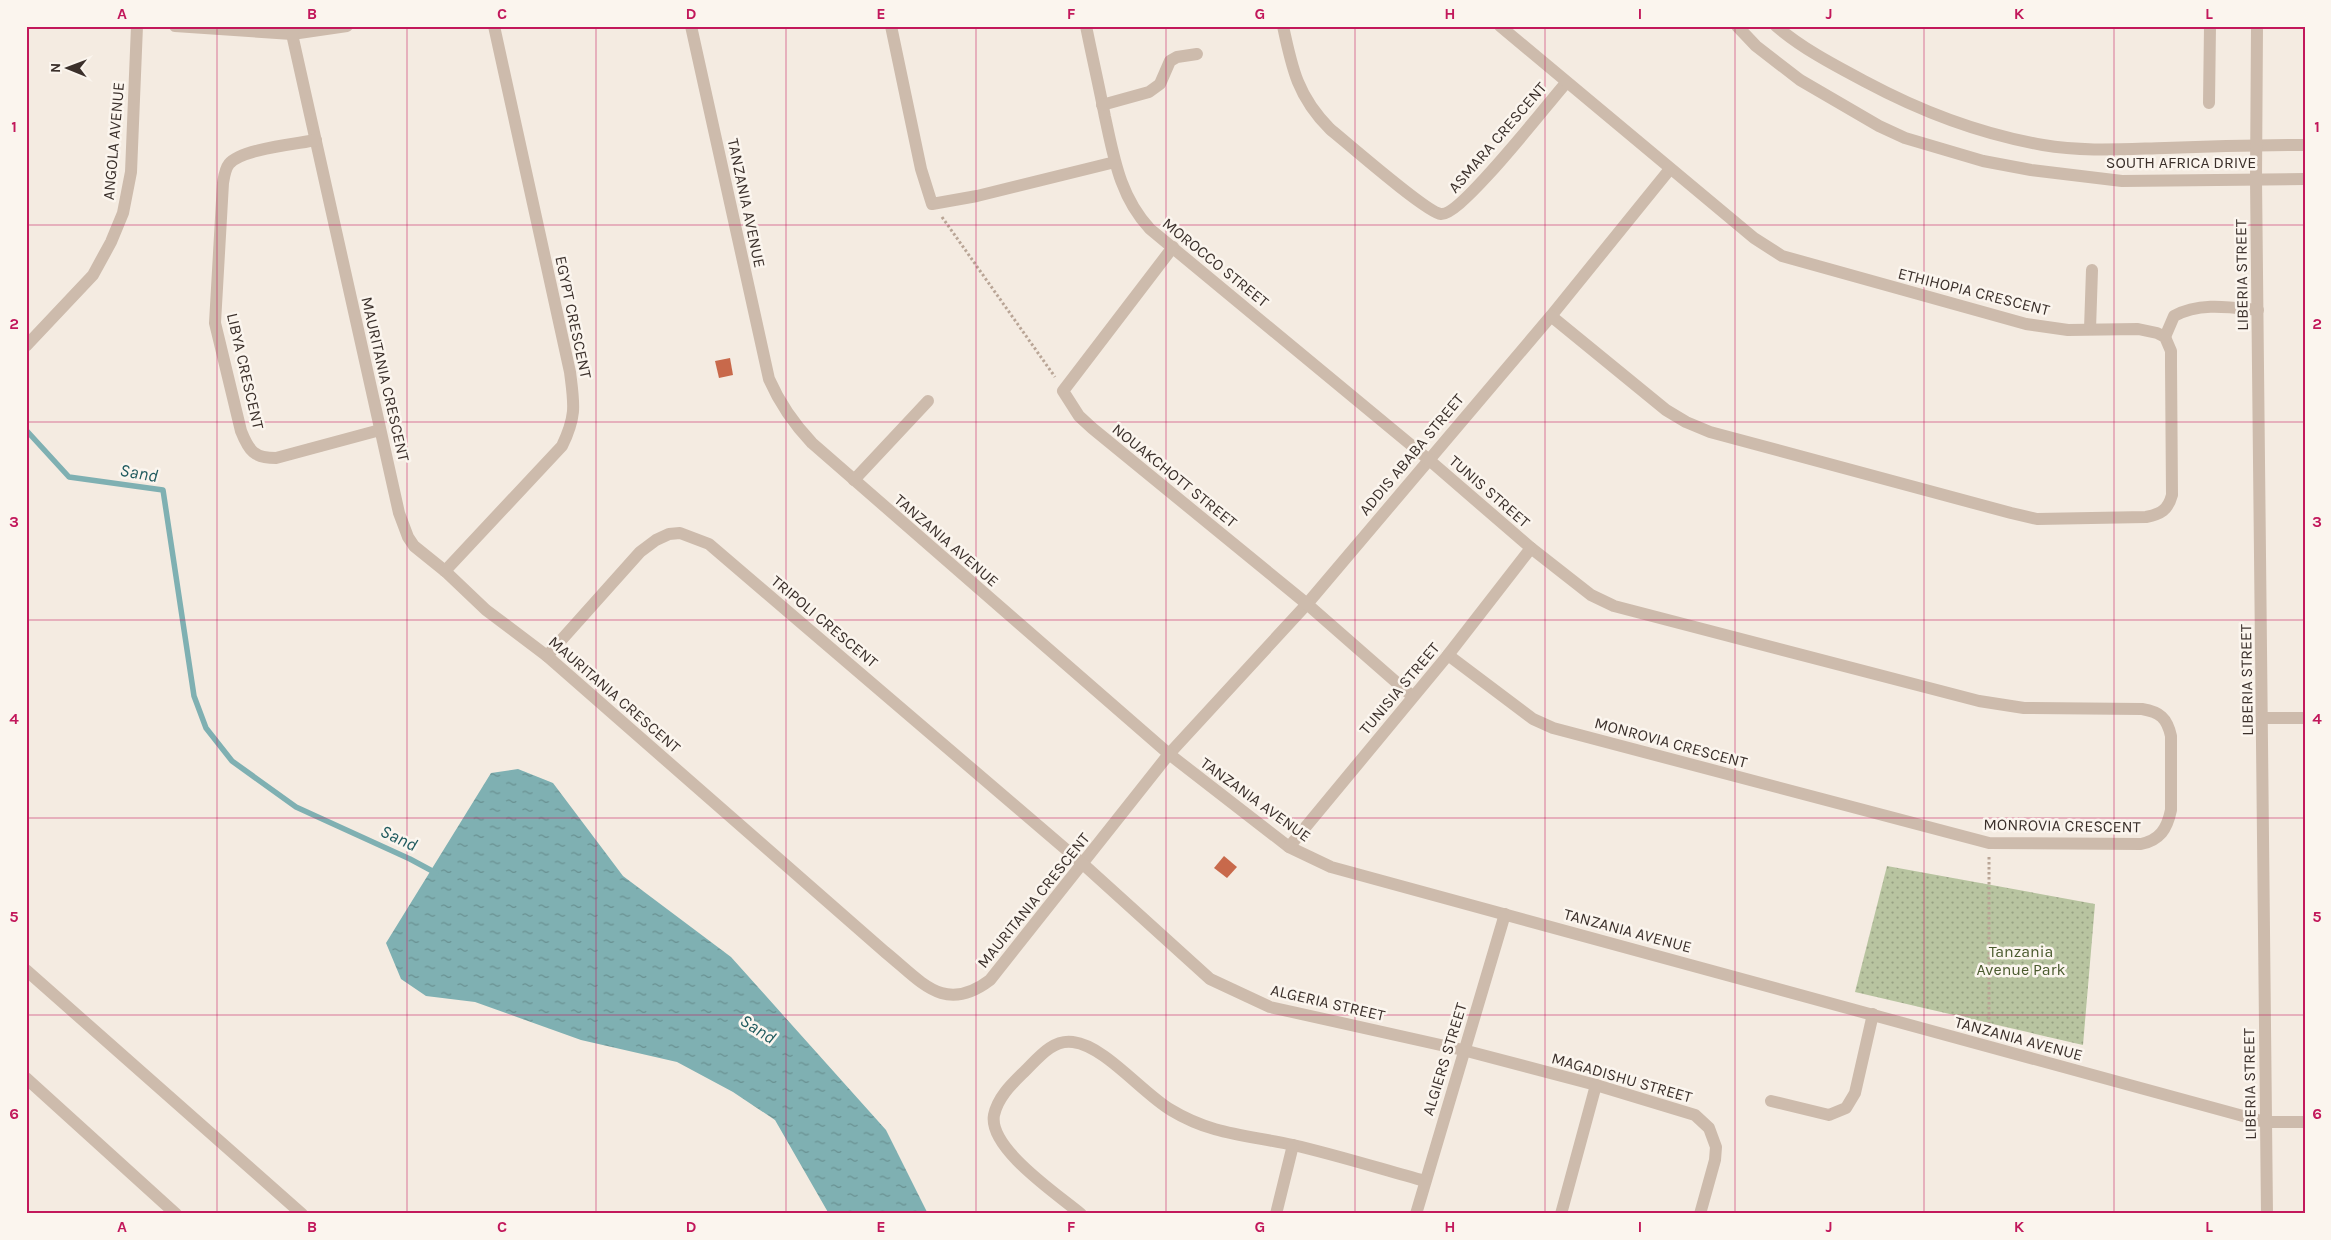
<svg xmlns="http://www.w3.org/2000/svg" width="2331" height="1240" viewBox="0 0 2331 1240" font-family="Karla,sans-serif">
  <style>
    .park { fill: url(#park-dots) }
    .water { fill: url(#water-ripples) }
    .lines { fill: none; stroke-linecap: round; stroke-linejoin: round }
    .stream { stroke: #7fb0b2; stroke-width: 5.5 }
    .building { fill: #c8694b }
    .path { stroke: #b9a596; stroke-width: 3; stroke-dasharray: 2.5 2.5; stroke-linecap: butt }
    .minor { stroke: #cdbbac; stroke-width: 12 }
    .grid { fill: none; stroke: #c2185b; stroke-width: 1; stroke-opacity: 0.55 }
    .labels { text-anchor: middle; stroke-width: 5; stroke-linejoin: round; paint-order: stroke }
    .street-label { font-size: 16px; fill: #3b302b; stroke: #fbf5ee }
    .park-label { font-size: 16px; fill: #4a5a2e; stroke: #fbf5ee }
    .water-label { font-size: 18px; font-style: italic; fill: #1f5a5e; stroke: #fbf5ee }
    .neatline { fill: none; stroke: #c2185b; stroke-width: 2 }
    .grid-label { font-size: 16px; text-anchor: middle; font-weight: bold; fill: #c2185b }
  </style>
  <defs>
    <pattern id="park-dots" width="8" height="8" patternUnits="userSpaceOnUse" patternTransform="scale(1.25)"><rect width="8" height="8" fill="#b8c4a0"/><path d="M2 2h.1M6 6h.1" fill="none" stroke="#97a083" stroke-width="1.8" stroke-linecap="round"/></pattern>
    <pattern id="water-ripples" width="26" height="14" patternUnits="userSpaceOnUse" patternTransform="scale(1.25)"><rect width="26" height="14" fill="#7fb0b2"/><path d="M2 4q2-2 4 0t4 0M15 11q2-2 4 0t4 0" fill="none" stroke="#699091"/></pattern>
  </defs>
  <rect width="100%" height="100%" fill="#f4ebe1"/>
  <path class="park" d="M1887,866L2095,904L2083,1045L1855,992Z"/>
  <path class="water" d="M518,769L553,783L623,876L731,957L886,1130L928,1214H829L775,1120L733,1092L677,1062L581,1040L475,1002L426,996L401,979L386,943L491,773Z"/>
  <g class="lines">
    <path class="stream" d="M26,430L69,477L163,490L194,696L206,728L232,761L296,807L410,859L436,873"/>
  </g>
  <g class="building">
    <path d="M730,358L733,375L719,378L715,361Z"/>
    <path d="M1224,856L1237,867L1227,878L1214,868Z"/>
  </g>
  <g class="lines">
    <g class="path">
      <path d="M942,217L1055,377"/>
      <path d="M1989,857V1033"/>
    </g>
    <g class="minor">
      <path d="M175,26L292,34L347,26"/>
      <path d="M292,26V34L399,513L408,537L414,546L445,571L486,610L547,656L885,952C921,981 944,1015 990,980L1169,754L1307,604L1551,316L1670,169"/>
      <path d="M691,26L769,379C780,404 793,423 812,443L1169,754L1289,847L1331,867L2265,1122H2305"/>
      <path d="M891,26L921,169L932,204L977,196L1115,162"/>
      <path d="M1086,26C1092,56 1099,86 1105,117C1114,158 1120,197 1150,229L1428,459L1531,548L1591,595L1614,606L1979,701L2024,708L2142,709C2160,712 2167,718 2171,736V810C2167,829 2160,840 2141,844L1989,843L1553,728L1533,719L1448,655"/>
      <path d="M1283,26C1292,69 1298,97 1330,129C1346,142 1427,213 1441,214C1461,216 1548,103 1566,83"/>
      <path d="M1500,26L1754,238L1782,256L2026,324L2068,330L2138,329L2157,333L2165,337L2171,351V365L2172,495C2168,510 2161,514 2146,517L2037,519L2011,513L1710,432L1686,422L1666,410L1551,316"/>
      <path d="M1737,26L1756,46L1800,80L1879,126L1905,138L1983,161L2031,170L2122,181L2305,179"/>
      <path d="M1776,26C1803,49 1834,65 1866,82C1922,112 1980,134 2043,145C2083,152 2125,149 2165,148C2211,146 2258,145 2305,145"/>
      <path d="M2257,26L2256,179L2267,1214"/>
      <path d="M2209,103L2210,26"/>
      <path d="M1102,105L1149,92L1160,84L1170,61L1177,57L1197,54"/>
      <path d="M316,140C296,144 241,149 229,164C225,169 224,177 223,183L215,323L241,431C249,451 254,458 276,458L380,430"/>
      <path d="M1173,247L1063,391L1079,416L1092,428L1307,604L1412,696"/>
      <path d="M2090,329L2092,270"/>
      <path d="M2165,337L2174,316C2199,302 2229,307 2258,310"/>
      <path d="M26,346L93,275L111,242L123,213L131,172L137,26"/>
      <path d="M854,480L928,401"/>
      <path d="M445,571L562,446C577,415 574,404 570,372L494,26"/>
      <path d="M547,656L640,552L656,540L669,534L680,533L709,544L1083,864L1210,979L1270,1007L1463,1050L1596,1085L1695,1115L1709,1128L1716,1147L1715,1160L1700,1214"/>
      <path d="M2262,718H2305"/>
      <path d="M1289,847L1448,655L1531,548"/>
      <path d="M26,970L302,1214"/>
      <path d="M26,1078L176,1214"/>
      <path d="M1771,1101L1829,1115L1846,1108L1855,1093L1873,1014"/>
      <path d="M1081,1214C1057,1194 988,1148 994,1115C998,1096 1013,1083 1026,1070C1039,1057 1053,1039 1073,1042C1105,1046 1141,1092 1171,1110C1212,1135 1248,1135 1293,1145C1337,1155 1381,1169 1425,1181"/>
      <path d="M1276,1214L1293,1145"/>
      <path d="M1416,1214L1505,914"/>
      <path d="M1561,1214L1596,1085"/>
    </g>
  </g>
  <path class="grid" d="M217,26V1214M407,26V1214M596,26V1214M786,26V1214M976,26V1214M1166,26V1214M1355,26V1214M1545,26V1214M1735,26V1214M1924,26V1214M2114,26V1214M26,225H2305M26,422H2305M26,620H2305M26,818H2305M26,1015H2305"/>
  <g class="labels">
    <g class="street-label">
      <text transform="translate(1497 137) rotate(-49)" y="6">ASMARA CRESCENT</text>
      <text transform="translate(113 141) rotate(-85)" y="6">ANGOLA AVENUE</text>
      <text x="2181" y="168">SOUTH AFRICA DRIVE</text>
      <text transform="translate(747 203) rotate(78)" y="6">TANZANIA AVENUE</text>
      <text transform="translate(1216 262) rotate(39)" y="6">MOROCCO STREET</text>
      <text transform="translate(2241 275) rotate(-91)" y="6">LIBERIA STREET</text>
      <text transform="translate(1974 291) rotate(14)" y="6">ETHIHOPIA CRESCENT</text>
      <text transform="translate(574 317) rotate(78)" y="6">EGYPT CRESCENT</text>
      <text transform="translate(246 371) rotate(77)" y="6">LIBYA CRESCENT</text>
      <text transform="translate(386 379) rotate(77)" y="6">MAURITANIA CRESCENT</text>
      <text transform="translate(1411 454) rotate(-50)" y="6">ADDIS ABABA STREET</text>
      <text transform="translate(1175 475) rotate(39)" y="6">NOUAKCHOTT STREET</text>
      <text transform="translate(1490 491) rotate(41)" y="6">TUNIS STREET</text>
      <text transform="translate(947 540) rotate(41)" y="6">TANZANIA AVENUE</text>
      <text transform="translate(825 621) rotate(40)" y="6">TRIPOLI CRESCENT</text>
      <text transform="translate(2246 680) rotate(-91)" y="6">LIBERIA STREET</text>
      <text transform="translate(1399 688) rotate(-50)" y="6">TUNISIA STREET</text>
      <text transform="translate(615 694) rotate(41)" y="6">MAURITANIA CRESCENT</text>
      <text transform="translate(1671 742) rotate(15)" y="6">MONROVIA CRESCENT</text>
      <text transform="translate(1256 799) rotate(36)" y="6">TANZANIA AVENUE</text>
      <text transform="translate(2062 825) rotate(1)" y="6">MONROVIA CRESCENT</text>
      <text transform="translate(1033 900) rotate(-51)" y="6">MAURITANIA CRESCENT</text>
      <text transform="translate(1628 930) rotate(15)" y="6">TANZANIA AVENUE</text>
      <text transform="translate(1328 1002) rotate(13)" y="6">ALGERIA STREET</text>
      <text transform="translate(2019 1038) rotate(15)" y="6">TANZANIA AVENUE</text>
      <text transform="translate(1444 1059) rotate(-73)" y="6">ALGIERS STREET</text>
      <text transform="translate(1622 1077) rotate(16)" y="6">MAGADISHU STREET</text>
      <text transform="translate(2249 1084) rotate(-91)" y="6">LIBERIA STREET</text>
    </g>
    <g class="park-label">
      <text x="2021" y="957">Tanzania<tspan x="2021" dy="18">Avenue Park</tspan></text>
    </g>
    <g class="water-label">
      <text transform="translate(139 473) rotate(10)" y="6">Sand</text>
      <text transform="translate(399 838) rotate(25)" y="6">Sand</text>
      <text transform="translate(758 1029) rotate(33)" y="6">Sand</text>
    </g>
  </g>
  <rect width="2331" height="1240" fill="none" stroke="#fbf5ee" stroke-width="55"/>
  <g transform="translate(68 68) rotate(271)" stroke="#fbf5ee" stroke-width="4" paint-order="stroke">
  <path d="M0-4L9 19L0 12L-9 19Z" fill="#3b302b"/>
  <text y="-8" font-size="14" font-weight="bold" text-anchor="middle" fill="#3b302b">N</text>
  </g>
  <rect x="28" y="28" width="2276" height="1184" class="neatline"/>
  <g class="grid-label">
    <text x="122" y="19">A</text>
    <text x="312" y="19">B</text>
    <text x="502" y="19">C</text>
    <text x="691" y="19">D</text>
    <text x="881" y="19">E</text>
    <text x="1071" y="19">F</text>
    <text x="1260" y="19">G</text>
    <text x="1450" y="19">H</text>
    <text x="1640" y="19">I</text>
    <text x="1829" y="19">J</text>
    <text x="2019" y="19">K</text>
    <text x="2209" y="19">L</text>
    <text x="14" y="132">1</text>
    <text x="2317" y="132">1</text>
    <text x="14" y="329">2</text>
    <text x="2317" y="329">2</text>
    <text x="14" y="527">3</text>
    <text x="2317" y="527">3</text>
    <text x="14" y="724">4</text>
    <text x="2317" y="724">4</text>
    <text x="14" y="922">5</text>
    <text x="2317" y="922">5</text>
    <text x="14" y="1119">6</text>
    <text x="2317" y="1119">6</text>
    <text x="122" y="1232">A</text>
    <text x="312" y="1232">B</text>
    <text x="502" y="1232">C</text>
    <text x="691" y="1232">D</text>
    <text x="881" y="1232">E</text>
    <text x="1071" y="1232">F</text>
    <text x="1260" y="1232">G</text>
    <text x="1450" y="1232">H</text>
    <text x="1640" y="1232">I</text>
    <text x="1829" y="1232">J</text>
    <text x="2019" y="1232">K</text>
    <text x="2209" y="1232">L</text>
  </g>
</svg>
